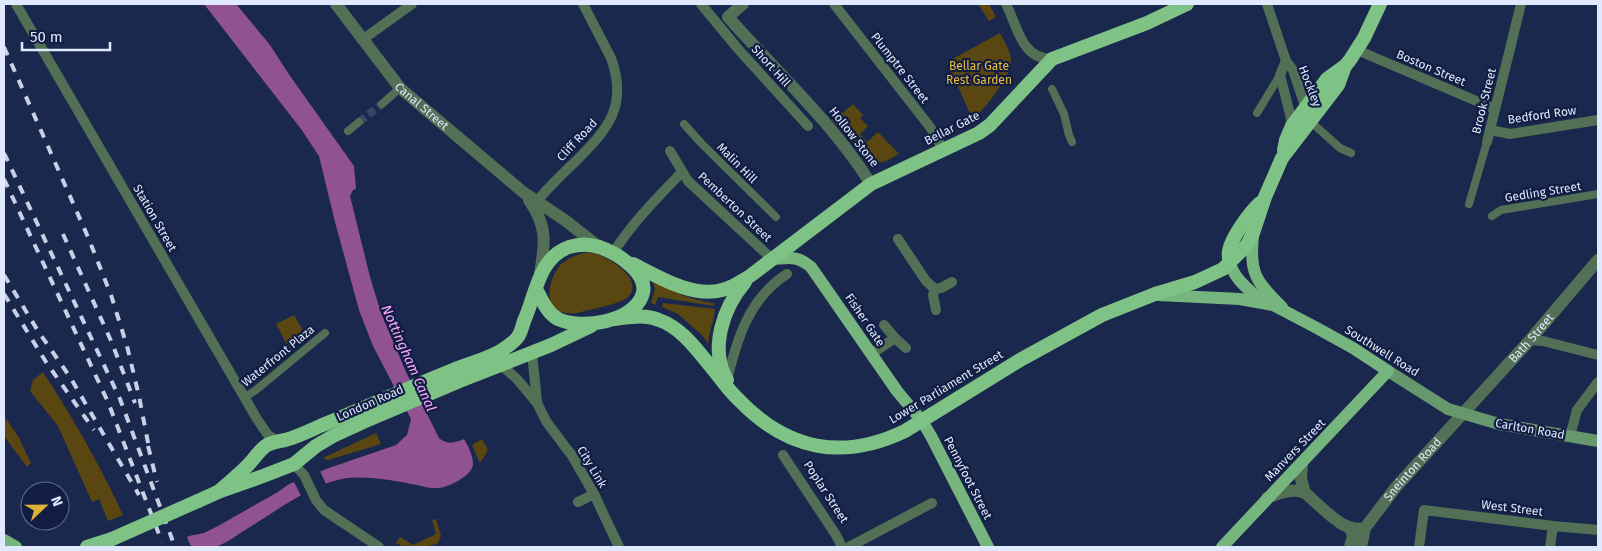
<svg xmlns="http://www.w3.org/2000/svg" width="1602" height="551" viewBox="0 0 1602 551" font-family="'Fira Sans',sans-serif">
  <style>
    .green { fill: #5a4610 }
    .water { fill: #915291 }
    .pier { fill: #1a284d }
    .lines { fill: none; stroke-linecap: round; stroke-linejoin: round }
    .pedestrian-tunnel { stroke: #384567; stroke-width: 8; stroke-dasharray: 8 4; stroke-linecap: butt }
    .pedestrian { stroke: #527055; stroke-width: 8 }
    .minor { stroke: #527055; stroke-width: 10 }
    .tertiary { stroke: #527055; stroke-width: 12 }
    .secondary { stroke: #67976c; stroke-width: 12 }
    .primary { stroke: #77b57e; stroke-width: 12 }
    .trunk { stroke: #7ec286; stroke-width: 14 }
    .rail { stroke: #c7d0e7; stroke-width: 4; stroke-dasharray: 9 9; stroke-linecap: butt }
    .trunk-bridge { stroke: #7ec286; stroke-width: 14 }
    .labels { text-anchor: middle; stroke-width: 4.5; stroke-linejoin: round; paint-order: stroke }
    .street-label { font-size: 12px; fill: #e0e9fd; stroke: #111d42 }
    .park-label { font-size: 12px; fill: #eebd3a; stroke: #111d42 }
    .water-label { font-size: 14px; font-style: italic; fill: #ffa7fe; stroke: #111d42 }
  </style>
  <rect width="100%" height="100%" fill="#1a284d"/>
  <g class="green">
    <path d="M978,4H989L996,17L989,21Z"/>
    <path d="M1000,33C1004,41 1010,50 1011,59C1012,77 985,107 973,120L947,62Z"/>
    <path d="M853,104L863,115L860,118L868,126L860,134L867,142L878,132L899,154C894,156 887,162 882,162C869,164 841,129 832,120L841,112L843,113Z"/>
    <path d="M589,252C605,254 648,280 627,298C620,304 588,310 577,313C545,317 544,289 558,268C565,258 578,254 589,252Z"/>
    <path d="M652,279C672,292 690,300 714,303V306L658,297L655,305L651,303L655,289Z"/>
    <path d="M663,303L715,309C714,321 709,331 708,344L702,335L678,314L662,307Z"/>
    <path d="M294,315L305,334L289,348L276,324Z"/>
    <path d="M43,372C73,418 100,465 123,515L108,521L99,499L92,502L58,426L30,391L33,380Z"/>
    <path d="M4,416L18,436L31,463L27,467L4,436Z"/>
    <path d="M376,433L381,444L328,460L323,458Z"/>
    <path d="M482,439L488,450L480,463L472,445Z"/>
    <path d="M436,519L441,536L438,543C425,548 409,551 396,543L400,537L413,545L436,534L432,520Z"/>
  </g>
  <path class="water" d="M204,4H236L270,45L290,76L354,166L356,189L353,190L350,196L370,277L381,313L406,372L439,438C447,445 455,443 464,439C468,446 473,455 473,464C473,475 448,488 438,488C429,489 420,485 411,484C395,480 363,476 347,478C312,483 272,514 242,532C234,537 225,544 215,547C209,549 200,547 193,547L191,545L187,547H167L189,536L204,533L218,526L278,492L289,484L329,468L396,445L407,435L411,419L373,346L359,310L335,222L319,156L301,129Z"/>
  <g class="pier">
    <path d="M319,469L327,486L302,498L293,480Z"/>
    <path d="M186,535L191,547H165L166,545Z"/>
  </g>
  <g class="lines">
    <path class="pedestrian-tunnel" d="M359,122L382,104"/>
    <g class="pedestrian">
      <path d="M1052,89L1064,114L1069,135L1072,142"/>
      <path d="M382,104L400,88"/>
      <path d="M1257,113L1280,75"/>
      <path d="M1310,121L1340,148L1351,153"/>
      <path d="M684,124L701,143L776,217"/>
      <path d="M348,131L359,122"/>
      <path d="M1469,204L1487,142"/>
      <path d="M1492,216L1501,210L1598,194"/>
      <path d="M245,397L256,390L325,333"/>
    </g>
    <g class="minor">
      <path d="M16,4L257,419L268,435L277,441"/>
      <path d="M701,4L739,50L808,126"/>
      <path d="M834,4L930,127L943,149"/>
      <path d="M1006,4C1018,27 1021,59 1052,59"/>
      <path d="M1267,4L1286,61L1293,70L1307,112"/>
      <path d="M362,40L412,4"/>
      <path d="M1357,50L1495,109"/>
      <path d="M1286,61L1280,75L1290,114L1292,126"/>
      <path d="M1490,130L1510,134L1598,120"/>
      <path d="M1487,142L1521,4"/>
      <path d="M670,151L688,181L772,259"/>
      <path d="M536,202C549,187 563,173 577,160C609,128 628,105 611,58L583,4"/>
      <path d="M898,239L926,281L935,289L941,288L952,282"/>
      <path d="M613,253C632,223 657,198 682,172"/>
      <path d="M935,289L933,295L936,310"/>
      <path d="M884,325L895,338"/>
      <path d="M1530,340L1543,341L1598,355"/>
      <path d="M532,353L537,402"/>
      <path d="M871,354L895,338L906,348"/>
      <path d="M501,365L517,379L537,403L546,421L566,448L571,454L594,494L619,547"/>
      <path d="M727,380C737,339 749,298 787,274"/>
      <path d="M1570,436L1577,410L1598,382"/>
      <path d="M783,455L836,535L842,547"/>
      <path d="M294,464L304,475L316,500L324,510L379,547"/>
      <path d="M578,502L594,494"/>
      <path d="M849,547L932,503"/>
      <path d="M1419,547L1424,510L1553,526L1598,530"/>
      <path d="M1550,547L1553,526"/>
    </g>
    <g class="tertiary">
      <path id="s1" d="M336,4L400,88L523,192L566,221L599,247"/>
      <path d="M743,4L728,17C776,71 832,122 871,184"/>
      <path d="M529,200C548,227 545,243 540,274"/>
      <path d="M1302,463L1301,479L1305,493"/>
      <path d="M1267,498C1278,493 1293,487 1305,493C1308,495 1312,499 1314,501C1328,513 1345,533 1365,528"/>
      <path d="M1350,547L1353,536L1350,528"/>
      <path id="s2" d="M1361,547L1365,528L1396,487L1530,340L1598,260"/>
    </g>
    <path class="secondary" d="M1388,371L1448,409L1499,424L1598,441"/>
    <g class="primary">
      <path d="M1253,236C1249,273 1256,282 1282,307"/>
      <path d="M772,259C790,258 797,255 811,267L897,391L922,421L931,436L988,547"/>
      <path d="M1230,263C1235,281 1251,291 1264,303"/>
      <path d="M1158,295L1240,299L1273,305L1315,327L1353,348L1388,371L1222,547"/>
      <path d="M4,540L16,547"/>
    </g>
    <g class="trunk">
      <path d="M1284,150L1286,140L1292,126L1327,79L1345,66L1350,60L1364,38L1380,4"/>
      <path d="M1230,263C1229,259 1228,255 1229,251C1231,238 1250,212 1260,203"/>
      <path d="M633,264C659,277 692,298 722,290C733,288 741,281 750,276L871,184L979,133L990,125L1052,59L1147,23L1187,4"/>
      <path d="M614,319C630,317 645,314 659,320C682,328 697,350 712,368C721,379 729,391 739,400C787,450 843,461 905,431L1020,360L1102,315L1155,294L1195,282L1223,269L1247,245L1253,233L1265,197L1282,158L1338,85L1345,66"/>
      <path d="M727,380C709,349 723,308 745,282"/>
      <path d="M218,492C228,483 240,474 249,464C255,458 259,450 267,445C273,442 279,441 285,440C297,437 309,431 320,426C365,408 408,388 453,370C467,364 490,358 502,350C507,347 513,343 517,338C521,333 522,327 524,321C536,295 538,258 569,247C579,244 590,244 599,247C617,253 651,274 642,296C632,322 581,330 558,319C547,313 542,300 536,289"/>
      <path d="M198,501L218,492L263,476L294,464L316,446L333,436L370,419L457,382L551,345L591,326"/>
      <path d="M87,547L112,539"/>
    </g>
    <g class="rail">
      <path d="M4,47L88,237L111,295L127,346L139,396L150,453"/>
      <path d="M4,153L120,399L175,547"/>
      <path d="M4,179L108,402L162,542"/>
      <path d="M63,234L112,343L135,403"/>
      <path d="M4,275L38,331L70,377L139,495"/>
      <path d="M4,294L46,362L94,430"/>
      <path d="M148,446L157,482"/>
    </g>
    <path class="trunk-bridge" d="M112,539L198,501"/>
  </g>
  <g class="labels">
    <g class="street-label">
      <text transform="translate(771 66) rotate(48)" y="4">Short Hill</text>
      <text transform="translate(900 68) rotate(52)" y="4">Plumptre Street</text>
      <text transform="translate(1431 68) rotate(23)" y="4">Boston Street</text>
      <text transform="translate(1310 86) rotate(69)" y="4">Hockley</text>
      <text transform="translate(1484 101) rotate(-76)" y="4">Brook Street</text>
      <text dy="4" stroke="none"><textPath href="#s1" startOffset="134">Canal Street</textPath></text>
      <text transform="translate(1542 115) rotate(-8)" y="4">Bedford Row</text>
      <text transform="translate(952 128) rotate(-27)" y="4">Bellar Gate</text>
      <text transform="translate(854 137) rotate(52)" y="4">Hollow Stone</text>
      <text transform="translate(577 140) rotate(-47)" y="4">Cliff Road</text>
      <text transform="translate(737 163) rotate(45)" y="4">Malin Hill</text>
      <text transform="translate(1543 192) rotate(-9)" y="4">Gedling Street</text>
      <text transform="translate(735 207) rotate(43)" y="4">Pemberton Street</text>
      <text transform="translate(155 218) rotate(60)" y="4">Station Street</text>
      <text transform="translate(865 320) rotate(56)" y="4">Fisher Gate</text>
      <text dy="4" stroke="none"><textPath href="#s2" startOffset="272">Bath Street</textPath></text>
      <text transform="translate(1382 351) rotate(32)" y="4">Southwell Road</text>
      <text transform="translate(278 356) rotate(-39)" y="4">Waterfront Plaza</text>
      <text transform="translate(946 387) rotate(-31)" y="4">Lower Parliament Street</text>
      <text transform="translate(370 403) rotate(-24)" y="4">London Road</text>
      <text transform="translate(1530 429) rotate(10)" y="4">Carlton Road</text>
      <text transform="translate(1295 450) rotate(-46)" y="4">Manvers Street</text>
      <text transform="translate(592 467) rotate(59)" y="4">City Link</text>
      <text dy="4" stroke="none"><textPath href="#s2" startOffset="95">Sneinton Road</textPath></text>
      <text transform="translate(968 478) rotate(63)" y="4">Pennyfoot Street</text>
      <text transform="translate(826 492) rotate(57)" y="4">Poplar Street</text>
      <text transform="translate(1512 508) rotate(7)" y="4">West Street</text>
    </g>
    <g class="park-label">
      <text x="979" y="70">Bellar Gate<tspan x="979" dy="14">Rest Garden</tspan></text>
    </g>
    <g class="water-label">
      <text transform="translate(409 358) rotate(66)" y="5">Nottingham Canal</text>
    </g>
  </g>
  <rect width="1602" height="551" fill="none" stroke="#e0e9fd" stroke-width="10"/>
  <g transform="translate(45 506) rotate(68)"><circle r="24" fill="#111d42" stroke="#646f8d"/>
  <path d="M0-4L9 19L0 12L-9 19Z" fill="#dfb034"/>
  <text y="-8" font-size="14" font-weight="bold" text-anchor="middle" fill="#e0e9fd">N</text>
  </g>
  <path d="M22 42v8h88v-8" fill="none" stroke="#e0e9fd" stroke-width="2.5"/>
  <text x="30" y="42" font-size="15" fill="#e0e9fd" stroke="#111d42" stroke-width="4" paint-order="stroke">50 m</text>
</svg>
